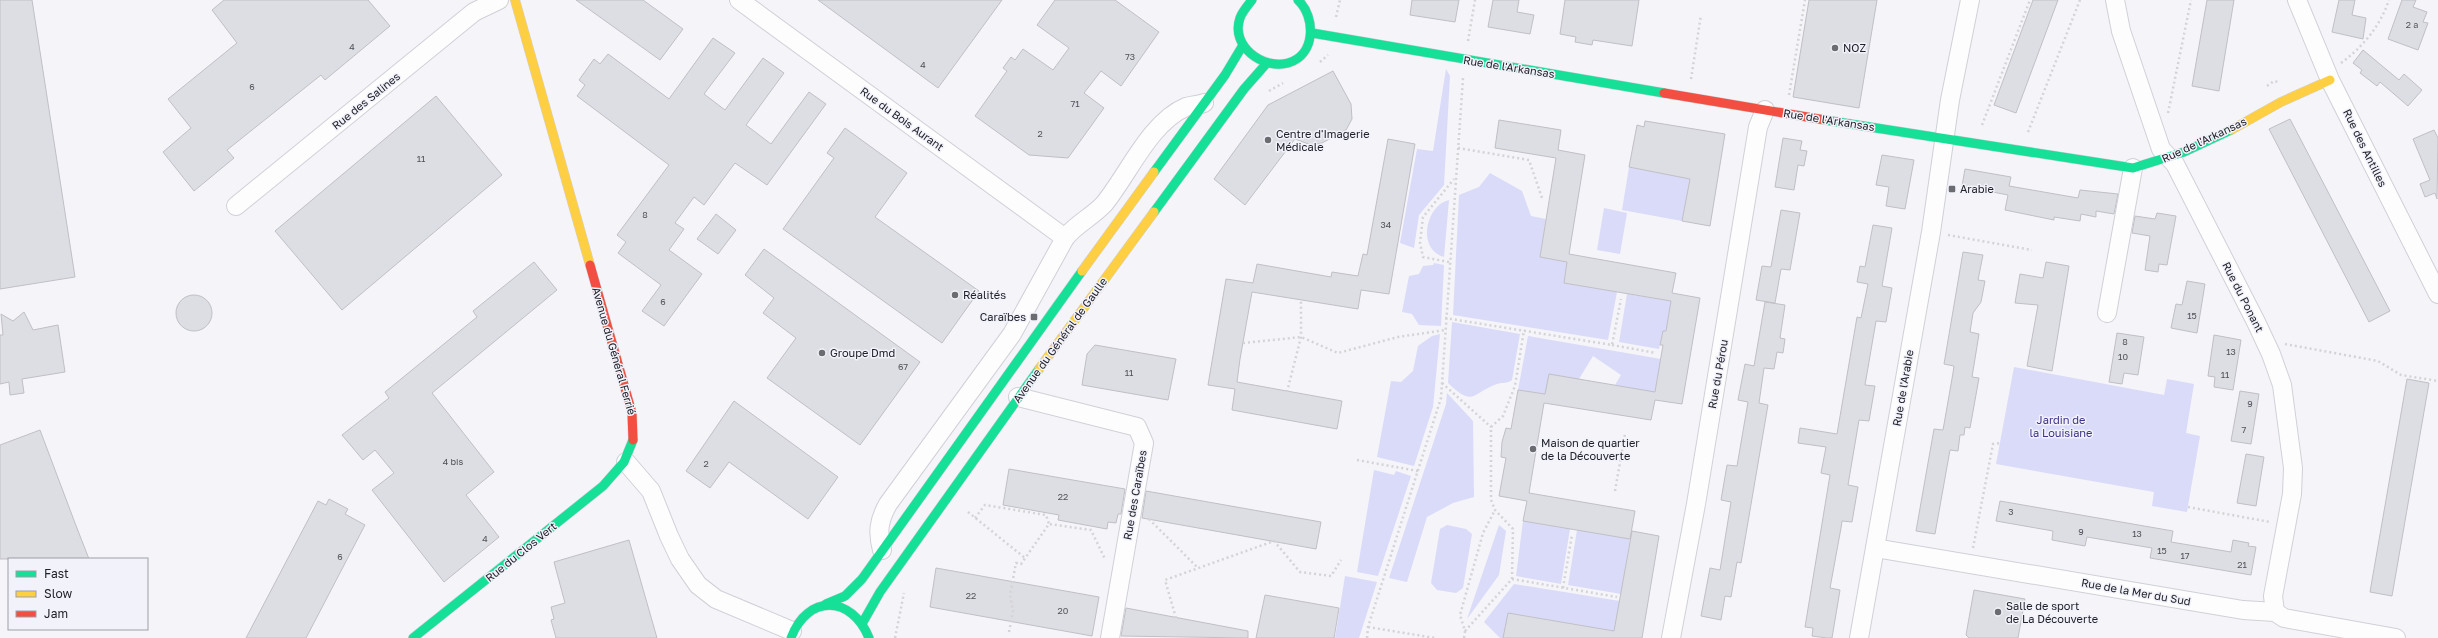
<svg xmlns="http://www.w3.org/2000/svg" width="2438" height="638" viewBox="0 0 2438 638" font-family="'Golos Text',sans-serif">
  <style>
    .green { fill: #dadbf8 }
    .building { fill: #dddde4; stroke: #bfbfc5 }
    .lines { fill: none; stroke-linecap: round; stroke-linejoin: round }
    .street-casing { stroke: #d0d1d7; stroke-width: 20 }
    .fast-casing { stroke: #d0d1d7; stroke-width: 10 }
    .slow-casing { stroke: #d0d1d7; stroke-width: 10 }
    .jam-casing { stroke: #d0d1d7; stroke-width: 10 }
    .path { stroke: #d4d4d6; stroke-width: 2.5; stroke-dasharray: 2 3; stroke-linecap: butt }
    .street { stroke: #fdfdfe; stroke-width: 18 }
    .fast { stroke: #16e098; stroke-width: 9 }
    .slow { stroke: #ffcf43; stroke-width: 9 }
    .jam { stroke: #f24e42; stroke-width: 9 }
    .poi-dot { fill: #6b6b72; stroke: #f2f2fb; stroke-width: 1.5 }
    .labels { text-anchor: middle; stroke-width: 3; stroke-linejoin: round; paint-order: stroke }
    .number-label { font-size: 9px; fill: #52525a }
    .poi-label { font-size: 11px; fill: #212129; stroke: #f2f2fb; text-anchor: start }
    .street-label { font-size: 11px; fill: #212129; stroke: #f2f2fb }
    .park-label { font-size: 11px; fill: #3d3489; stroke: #f2f2fb }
  </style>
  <rect width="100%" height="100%" fill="#f4f4f9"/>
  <g class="green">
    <path d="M1446,69L1450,76L1444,185L1419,215L1414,248L1400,243L1417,149L1433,151Z"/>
    <path d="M1629,167L1690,179L1682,221L1622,210Z"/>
    <path d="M1490,173L1522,191L1531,216L1546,219L1540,257L1567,262L1564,283L1617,292L1608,340L1453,315L1459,195L1479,187Z"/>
    <path d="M1449,200L1444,257C1416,249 1426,205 1449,200Z"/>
    <path d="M1604,208L1627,213L1620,254L1597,250Z"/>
    <path d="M1434,263L1444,265L1441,326L1419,325L1412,314L1402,312L1409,276L1419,274L1423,266L1433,265Z"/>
    <path d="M1627,294L1671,301L1666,331H1663L1659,349L1619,342Z"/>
    <path d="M1452,322L1520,334L1512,380C1507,384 1503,382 1497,384C1472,393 1474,408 1448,383Z"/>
    <path d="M1440,334L1433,407L1414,466L1377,457L1391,381L1401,382L1413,371L1418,346L1432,336Z"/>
    <path d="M1528,336L1661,359L1655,392L1615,385L1621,375L1593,356L1579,379L1545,394L1518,390Z"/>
    <path d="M2014,367L2164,395L2167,379L2194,384L2186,433L2200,436L2187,512L2152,506L2154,492L1996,464Z"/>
    <path d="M1447,393L1473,421L1474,497L1453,503L1427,517L1407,582L1389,578L1446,404Z"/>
    <path d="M1374,470L1394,475L1396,471L1411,476L1378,576L1357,572Z"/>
    <path d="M1523,521L1570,529L1561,584L1516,576Z"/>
    <path d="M1447,525L1466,529L1472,534L1463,588L1456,593L1437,590L1431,583L1440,529Z"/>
    <path d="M1499,525L1506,531L1499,575L1467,619Z"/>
    <path d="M1577,530L1630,539L1621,594L1568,585Z"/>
    <path d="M1345,576L1377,582L1359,638H1335Z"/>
    <path d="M1514,584L1620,601L1614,631L1509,613L1503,638H1500L1484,622Z"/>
  </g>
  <g class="building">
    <path d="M0,0H32L75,277L0,289Z"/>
    <path d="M224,0H368L390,26L325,80L321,75L227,150L234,158L194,191L163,152L191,128L168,99L237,43L212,10Z"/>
    <path d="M576,0H643L683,29L660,60Z"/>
    <path d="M818,0H1002L938,88Z"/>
    <path d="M1055,0H1115L1159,32L1121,86L1101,71L1084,93L1104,108L1068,158L1029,155L975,116L1007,71L1003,68L1011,57L1015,60L1023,49L1053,70L1069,48L1037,25Z"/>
    <path d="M1412,0H1459L1455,22L1410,15Z"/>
    <path d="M1493,0H1519L1517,12L1534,15L1530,34L1488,27Z"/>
    <path d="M1565,0H1639L1632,46L1593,40L1592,45L1575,42L1576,37L1560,34Z"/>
    <path d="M1809,0H1877L1859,108L1793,97Z"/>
    <path d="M2033,0H2058L2016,113L1994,105Z"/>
    <path d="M2207,0H2234L2219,91L2192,86Z"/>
    <path d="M2339,0H2355L2352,15L2366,18L2363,39L2332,32Z"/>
    <path d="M2402,0H2416L2413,7L2427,12L2423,22L2428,23L2418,50L2388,39Z"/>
    <path d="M713,38L735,53L704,94L725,110L763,58L784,73L746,125L771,144L809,92L826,104L767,185L735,163L704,205L694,197L675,223L684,229L669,250L702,274L664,326L642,311L661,285L618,253L626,242L617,235L669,165L577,96L585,85L579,80L594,59L600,64L608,54L669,99Z"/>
    <path d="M2363,50L2399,80L2404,74L2422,90L2408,106L2380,82L2377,86L2360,73L2362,70L2353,63Z"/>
    <path d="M1333,71L1351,104L1352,119L1346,130L1322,143L1311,145L1295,139L1245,205L1214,179L1268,105Z"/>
    <path d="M436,96L502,175L342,310L275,231Z"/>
    <path d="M2290,119L2390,311L2369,322L2269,129Z"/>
    <path d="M1499,120L1561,130L1558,150L1585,155L1569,254L1676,273L1672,293L1700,298L1682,404L1655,400L1651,420L1544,403L1529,493L1635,511L1630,539L1523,521L1527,501L1499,496L1506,458L1501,457L1502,442L1506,428L1511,429L1518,390L1545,394L1549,374L1655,392L1663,345H1660L1663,331H1666L1671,301L1564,283L1567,262L1540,257L1556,158L1495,148Z"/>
    <path d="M1645,121L1725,134L1710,226L1682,221L1690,179L1629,167L1637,125L1644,127Z"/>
    <path d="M845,128L907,173L875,217L979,291L942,343L783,229L834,158L827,153Z"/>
    <path d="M2434,130L2438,138L2437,199L2435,193L2425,197L2420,184L2430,180L2413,139Z"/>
    <path d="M1783,138L1802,141L1800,150L1807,151L1804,166L1798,165L1794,190L1775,187Z"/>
    <path d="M1388,139L1415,144L1389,294L1361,290L1358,309L1252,292L1240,359L1237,382L1342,401L1337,429L1232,410L1235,389L1208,385L1226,279L1253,283L1257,264L1331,277L1332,272L1358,276L1363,254L1367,255Z"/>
    <path d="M1882,155L1914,160L1905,209L1886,206L1889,187L1876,185Z"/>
    <path d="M1965,169L2011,177L2009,186L2078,198L2080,190L2118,194L2114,214L2096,211V217L2081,214L2080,221L2054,217V220L2005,210L2008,195L1962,186Z"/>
    <path d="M1781,210L1800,213L1790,270L1781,269L1775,303L1756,300L1762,266L1771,267Z"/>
    <path d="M2157,213L2176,216L2167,265L2159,264L2158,272L2145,270L2150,236L2132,233L2135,216L2155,219Z"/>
    <path d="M716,214L736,230L718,254L697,239Z"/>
    <path d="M1873,225L1892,228L1882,286L1892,288L1886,322L1876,321L1865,385L1875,386L1869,421L1859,420L1848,485L1858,487L1852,522L1842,521L1841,528L1830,588L1840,590L1832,638H1827L1812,636L1813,628L1805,627L1830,475L1821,473L1826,447L1798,443L1800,428L1837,434L1857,317L1861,318L1868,284L1857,282L1860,266L1865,267Z"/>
    <path d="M764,249L920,362L860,445L767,378L796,338L763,313L774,298L745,275Z"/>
    <path d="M1963,252L1983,255L1978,280L1985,281L1981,302L1973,313L1970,332L1979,334L1972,377L1979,378L1970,428L1965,427L1964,435H1960L1958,451L1950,450L1935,534L1916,531L1934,429L1943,430L1953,373L1954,366L1944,364Z"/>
    <path d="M534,262L557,290L432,393L494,472L466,495L499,537L444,582L372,490L394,473L375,450L363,460L342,435L389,398L385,392L477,317L473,311Z"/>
    <path d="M2046,262L2069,266L2052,371L2027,366L2038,305L2015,303L2020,274L2043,278Z"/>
    <path d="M2187,281L2205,284L2197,333L2171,328L2176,304L2182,305Z"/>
    <circle cx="194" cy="313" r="18"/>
    <path d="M1765,302L1785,305L1780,338L1785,339L1783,353L1777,352L1774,369L1764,368L1759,403L1768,405L1741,563L1737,562L1731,597L1725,596L1721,620L1701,616L1710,568L1720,570L1731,502L1721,500L1727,465L1737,466L1748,402L1738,400L1745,364L1754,366Z"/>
    <path d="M24,312L33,330L58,325L65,372L22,379L24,393L10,395L9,382L0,384V335H3L1,314L13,321Z"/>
    <path d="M2117,333L2144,337L2138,375L2124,373L2122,384L2109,382Z"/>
    <path d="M2214,335L2241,340L2233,390L2214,387L2215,377L2208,376Z"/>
    <path d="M1095,345L1176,359L1168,400L1082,385L1087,354Z"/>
    <path d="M2407,379L2429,383L2392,596L2370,592Z"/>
    <path d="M2240,391L2259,394L2251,444L2231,441Z"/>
    <path d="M734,401L838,477L808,519L729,462L710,488L686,471Z"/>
    <path d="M40,430L75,523L89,559H0V445Z"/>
    <path d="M2246,454L2264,457L2256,506L2237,503Z"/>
    <path d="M1009,469L1125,489L1121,514H1118L1116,523L1108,522L1107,529L1058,520L1059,515L1003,505Z"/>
    <path d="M1146,491L1321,522L1316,549L1142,518Z"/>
    <path d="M329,499L348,509L345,514L365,525L306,638H246L318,501L326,505Z"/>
    <path d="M2000,501L2173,531L2171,542L2231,552L2233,540L2249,543L2248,546L2256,547L2251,575L2150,558L2152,548L2087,537L2085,546L2052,540L2053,531L1996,521Z"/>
    <path d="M1632,531L1659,536L1642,638H1503L1508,613L1614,631Z"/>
    <path d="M629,540L657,638H556L551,620L554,619L551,607L565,603L554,562Z"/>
    <path d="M936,568L1099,597L1092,636L930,607Z"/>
    <path d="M1974,590L2025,599L2018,638H1969L1966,635Z"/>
    <path d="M1265,595L1339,608L1334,638H1256Z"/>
    <path d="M1126,608L1248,631V638L1121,636Z"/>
  </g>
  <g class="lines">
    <defs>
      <g id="street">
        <path d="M739,0L1065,238"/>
        <path d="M2115,0L2121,31L2161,149L2175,164L2256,322L2271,354L2282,385L2293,468L2292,494L2273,596L2275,612"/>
        <path d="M2297,0L2330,80L2438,294"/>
        <path d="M236,206L474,12L499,0"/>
        <path d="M2107,313L2133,168"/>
        <path d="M1018,397L1137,427L1144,443L1110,638"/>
        <path d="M626,462L651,491L669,536L680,559L698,585L716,599L792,631"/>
        <path d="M1875,548L2243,610L2275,612L2284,618L2396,638"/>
        <path d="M882,550C877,532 879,520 888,504L1012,334L1065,238C1076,224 1092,217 1104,204C1128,175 1150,122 1186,107C1192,105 1199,105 1204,103"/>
        <path d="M1671,638L1696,504L1758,127L1765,110"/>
        <path d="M1859,638L1931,232L1950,100L1970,0"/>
      </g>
      <g id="fast">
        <path d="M1252,0C1248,5 1242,12 1240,18C1230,46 1263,70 1288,63C1316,55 1316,17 1298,0"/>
        <path d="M1312,33L1664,93"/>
        <path d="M1825,120L2133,168L2184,152L2231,130"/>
        <path d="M1154,172L1225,75L1243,45"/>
        <path d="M1154,212L1244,89L1266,64"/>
        <path d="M826,604L845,596L862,579L1082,271"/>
        <path d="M863,622L880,592L1039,369"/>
        <path d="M413,638L603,486L624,462L633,440"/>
        <path d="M791,638C807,594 852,595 869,638"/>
      </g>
      <g id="slow">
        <path d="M515,0L590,265"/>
        <path d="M2231,130L2281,102L2330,80"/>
        <path d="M1082,271L1154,172"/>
        <path d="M1039,369L1154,212"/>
      </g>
      <g id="jam">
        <path d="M1664,93L1825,120"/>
        <path d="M590,265L632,413L633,440"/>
      </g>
    </defs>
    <use href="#street" class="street-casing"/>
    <use href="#fast" class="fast-casing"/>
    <use href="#slow" class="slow-casing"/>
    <use href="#jam" class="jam-casing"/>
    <g class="path">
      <path d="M1336,17L1340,0"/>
      <path d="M1468,41L1475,0"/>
      <path d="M1320,62L1328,55"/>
      <path d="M2341,63C2363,47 2380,26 2389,0"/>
      <path d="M1691,79L1701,15"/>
      <path d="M2267,86L2274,81L2278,82"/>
      <path d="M1269,91L1283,83"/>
      <path d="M1789,95L1805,0"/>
      <path d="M2168,113L2191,0"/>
      <path d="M1982,125L2030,0"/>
      <path d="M2028,132L2080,0"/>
      <path d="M1458,148L1529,160L1542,198"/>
      <path d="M1948,235L2032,250"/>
      <path d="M1449,262L1423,257L1420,243L1423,217L1454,179"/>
      <path d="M1445,318L1612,345L1621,299"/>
      <path d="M1243,343L1301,337L1338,353L1398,337L1445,330"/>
      <path d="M2285,344L2378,361L2401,375L2438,381"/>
      <path d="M1612,345L1656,353"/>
      <path d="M1442,383L1491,427"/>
      <path d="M1287,392L1301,337V300"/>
      <path d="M1357,460L1418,471"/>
      <path d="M1615,491L1625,434"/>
      <path d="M2188,507L2270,522"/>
      <path d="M968,512L1025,558"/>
      <path d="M975,518L985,505L1046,515L1049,524"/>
      <path d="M1149,519L1198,568"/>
      <path d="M1973,548L1993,444L2000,443"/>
      <path d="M1512,579L1617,597"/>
      <path d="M1563,588L1572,535"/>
      <path d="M1176,618L1165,580L1274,541L1300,572L1331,576L1341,560"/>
      <path d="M1368,627L1435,638"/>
      <path d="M1465,631L1512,579L1513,529L1495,510L1491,500V427L1503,416L1515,386L1524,330"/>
      <path d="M1009,632L1013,611L1010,595L1016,563L1021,564L1049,524L1091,530L1105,559"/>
      <path d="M895,638L904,593"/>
      <path d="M1367,638L1368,627L1441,398L1463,78"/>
      <path d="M1464,638L1465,631L1460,615L1483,533L1495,510"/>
    </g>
    <use href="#street" class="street"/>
    <use href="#fast" class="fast"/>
    <use href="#slow" class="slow"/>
    <use href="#jam" class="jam"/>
  </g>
  <g class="poi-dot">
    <circle cx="1835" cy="48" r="4"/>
    <circle cx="1268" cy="140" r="4"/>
    <rect x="1948" y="185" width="8" height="8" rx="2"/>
    <circle cx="955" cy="295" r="4"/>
    <rect x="1030" y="313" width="8" height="8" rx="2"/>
    <circle cx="822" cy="353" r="4"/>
    <circle cx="1533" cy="449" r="4"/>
    <circle cx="1998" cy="612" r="4"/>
  </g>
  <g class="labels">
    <g class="number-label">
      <text x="2412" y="28">2 a</text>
      <text x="352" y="50">4</text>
      <text x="1130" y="60">73</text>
      <text x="923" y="68">4</text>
      <text x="252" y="90">6</text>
      <text x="1075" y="107">71</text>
      <text x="1040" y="137">2</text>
      <text x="421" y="162">11</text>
      <text x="645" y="218">8</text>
      <text x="1386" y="228">34</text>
      <text x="663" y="305">6</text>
      <text x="2192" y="319">15</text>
      <text x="2125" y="345">8</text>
      <text x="2231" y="355">13</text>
      <text x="2123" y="360">10</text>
      <text x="903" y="370">67</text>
      <text x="1129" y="376">11</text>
      <text x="2225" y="378">11</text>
      <text x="2250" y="407">9</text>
      <text x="2244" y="433">7</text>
      <text x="453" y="465">4 bis</text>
      <text x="706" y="467">2</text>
      <text x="1063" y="500">22</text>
      <text x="2011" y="515">3</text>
      <text x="2081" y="535">9</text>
      <text x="2137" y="537">13</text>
      <text x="485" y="542">4</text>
      <text x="2162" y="554">15</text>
      <text x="2185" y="559">17</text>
      <text x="340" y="560">6</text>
      <text x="2242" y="568">21</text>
      <text x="971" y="599">22</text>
      <text x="1063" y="614">20</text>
    </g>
    <g class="poi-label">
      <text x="1843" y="52">NOZ</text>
      <text x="1276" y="138">Centre d'Imagerie<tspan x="1276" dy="13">Médicale</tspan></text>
      <text x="1960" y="193">Arabie</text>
      <text x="963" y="299">Réalités</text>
      <text x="1026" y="321" text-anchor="end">Caraïbes</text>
      <text x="830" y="357">Groupe Dmd</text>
      <text x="1541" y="447">Maison de quartier<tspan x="1541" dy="13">de la Découverte</tspan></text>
      <text x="2006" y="610">Salle de sport<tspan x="2006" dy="13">de La Découverte</tspan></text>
    </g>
    <g class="street-label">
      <text transform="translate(1509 67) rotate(9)" y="4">Rue de l'Arkansas</text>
      <text transform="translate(366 101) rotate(-39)" y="4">Rue des Salines</text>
      <text transform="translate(902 119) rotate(36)" y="4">Rue du Bois Aurant</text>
      <text transform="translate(1829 120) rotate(9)" y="4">Rue de l'Arkansas</text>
      <text transform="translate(2204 140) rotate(-25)" y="4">Rue de l'Arkansas</text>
      <text transform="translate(2365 148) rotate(64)" y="4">Rue des Antilles</text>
      <text transform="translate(2243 297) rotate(63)" y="4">Rue du Ponant</text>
      <text transform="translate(1060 340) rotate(-54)" y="4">Avenue du Général de Gaulle</text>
      <text transform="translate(614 351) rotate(74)" y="4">Avenue du Général Ferrié</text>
      <text transform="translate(1718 374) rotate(-80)" y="4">Rue du Pérou</text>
      <text transform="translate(1903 388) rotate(-80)" y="4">Rue de l'Arabie</text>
      <text transform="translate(1135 495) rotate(-80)" y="4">Rue des Caraïbes</text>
      <text transform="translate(521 552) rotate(-39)" y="4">Rue du Clos Vert</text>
      <text transform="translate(2136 592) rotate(10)" y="4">Rue de la Mer du Sud</text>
    </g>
    <g class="park-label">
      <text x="2061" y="424">Jardin de<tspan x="2061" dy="13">la Louisiane</tspan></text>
    </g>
  </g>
  <rect x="8" y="558" width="140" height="72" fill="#f2f2fb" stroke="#9e9ea7"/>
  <rect x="16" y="571" width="20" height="6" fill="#16e098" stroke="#9e9ea7"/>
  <text x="44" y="578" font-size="12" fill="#212129">Fast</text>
  <rect x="16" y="591" width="20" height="6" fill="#ffcf43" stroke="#9e9ea7"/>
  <text x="44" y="598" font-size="12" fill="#212129">Slow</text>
  <rect x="16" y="611" width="20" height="6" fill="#f24e42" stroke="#9e9ea7"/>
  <text x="44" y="618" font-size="12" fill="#212129">Jam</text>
</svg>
